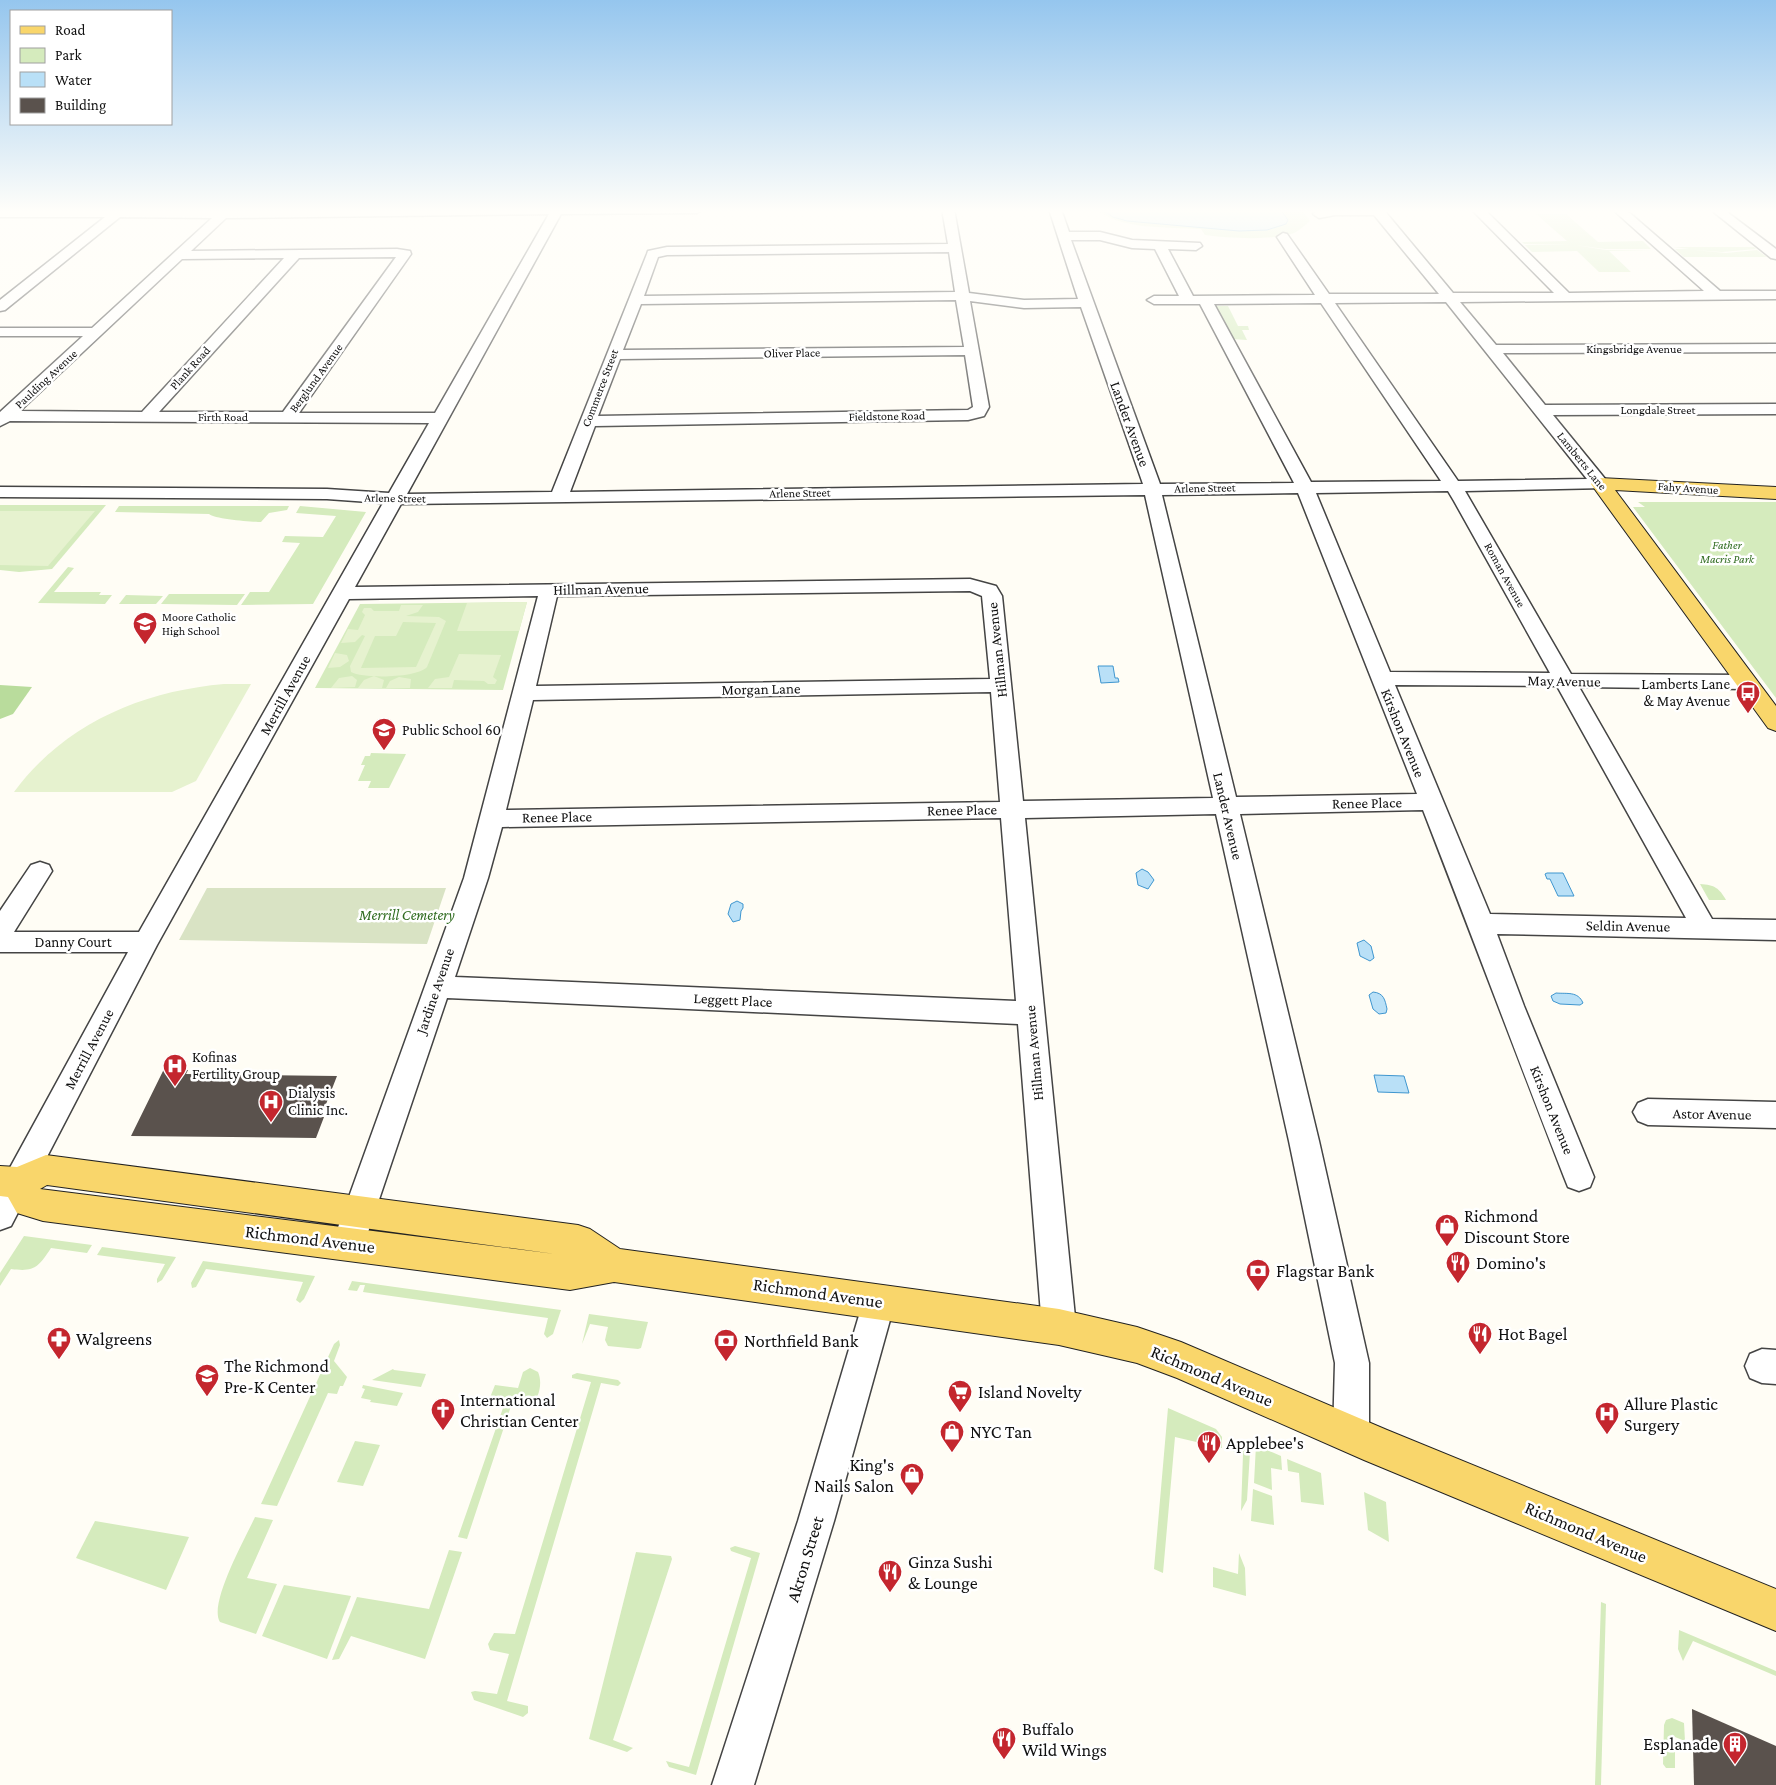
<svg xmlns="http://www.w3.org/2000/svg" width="1776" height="1785" viewBox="0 0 1776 1785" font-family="'Crimson Pro',serif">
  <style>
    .green { fill: #d5ebbd }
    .forest { fill: #b9dc9c }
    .cemetery { fill: #d9e3c4 }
    .pitch { fill: #e6f2cf; fill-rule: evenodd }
    .water { fill: #b9e0f7; stroke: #3f96cf }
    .building { fill: #5a524d }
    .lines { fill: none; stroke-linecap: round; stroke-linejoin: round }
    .minor-casing { stroke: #444; stroke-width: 3 }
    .major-casing { stroke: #222; stroke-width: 2 }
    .minor { fill: #fff; fill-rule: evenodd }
    .major { fill: #f9d66b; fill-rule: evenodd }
    .labels { text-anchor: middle; stroke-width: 5; stroke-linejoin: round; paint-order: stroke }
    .far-street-label { font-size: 12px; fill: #111; stroke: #fff }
    .far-park-label { font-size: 12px; font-style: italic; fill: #2f6b1f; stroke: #fff }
    .far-poi-label { font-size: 12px; fill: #111; stroke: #fff; text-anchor: start }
    .street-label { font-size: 15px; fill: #111; stroke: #fff }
    .poi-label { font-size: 15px; fill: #111; stroke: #fff; text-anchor: start }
    .park-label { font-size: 15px; font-style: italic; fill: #2f6b1f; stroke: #fff }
    .near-poi-label { font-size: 18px; fill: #111; stroke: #fff; text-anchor: start }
    .near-street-label { font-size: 18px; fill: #111; stroke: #fff }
  </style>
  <rect width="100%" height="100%" fill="#fffdf5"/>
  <g class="green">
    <path d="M1097,209H1301L1310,221C1305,225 1300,230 1294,233C1274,241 1227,238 1205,235L1201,229C1172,227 1117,230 1097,209Z"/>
    <path d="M1536,214H1566L1598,242L1643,241L1651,249H1605L1575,245L1606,250L1654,251H1609L1631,272H1599L1577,251L1532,252L1525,245L1571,244H1524L1522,242L1567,241Z"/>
    <path d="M1673,247H1754L1756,249L1722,252L1694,250L1726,253L1757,250L1767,257H1684L1675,249H1689Z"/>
    <path d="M1214,306H1228L1238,326H1248L1249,330H1242L1247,340L1232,339Z"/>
    <path d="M1638,502H1776V698L1633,507H1645Z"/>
    <path d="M0,505H106L52,569L19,572L0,570Z"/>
    <path d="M119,506H289L287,510L269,513L261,522C251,522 214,519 209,514L115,512Z"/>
    <path d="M300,506L366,512L313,604L241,605L250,592H269L300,543L282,542L285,536L323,537L336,516L296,513Z"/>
    <path d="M68,567L74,568L54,592H101L99,595H112L105,604L38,603Z"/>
    <path d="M169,594H245L237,605L161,604Z"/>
    <path d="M126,595L163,596L156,604H119Z"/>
    <path d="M527,602L503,690L315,688L360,604Z"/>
    <path d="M371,753L406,754L389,788H368L371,781H358L365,765H361L365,756H370Z"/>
    <path d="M1700,884C1715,885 1719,888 1726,900H1709Z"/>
    <path d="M24,1236L92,1245L87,1253L51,1248C38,1268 34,1272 11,1269L0,1286V1273Z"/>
    <path d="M102,1247L176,1257L162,1280L157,1283V1279L165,1264L97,1255Z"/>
    <path d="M203,1261L315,1276L304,1299L300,1303L296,1300L303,1282L206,1269L196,1287L192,1288L191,1283Z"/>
    <path d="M352,1281L561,1310L553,1334L547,1338L544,1334L548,1318L363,1292L365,1285H360L357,1291L348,1290Z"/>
    <path d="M589,1314L648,1322L641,1348L638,1349L608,1346L605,1340L608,1327L590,1324L582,1344Z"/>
    <path d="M339,1340L340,1345L334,1361L347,1377L343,1386H340L337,1394L328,1393L277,1506L261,1504L334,1344Z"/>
    <path d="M530,1368L538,1372C543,1383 539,1399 530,1407L511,1406L467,1539L458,1537L503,1408L487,1405L495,1385L518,1388L523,1372Z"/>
    <path d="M393,1369L394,1370L426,1374L421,1387L372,1380Z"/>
    <path d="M577,1373L618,1380L621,1383L618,1386L601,1383L507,1701L528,1706V1713L523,1717L474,1700L471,1692L475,1691L497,1694L509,1654L490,1650L488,1644L494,1633L515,1634L591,1382L572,1378V1375Z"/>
    <path d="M363,1385L403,1393L397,1406L370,1402L371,1400L361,1398L365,1389L362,1388Z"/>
    <path d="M1168,1408L1216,1429L1222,1437V1448L1175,1437L1163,1573L1154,1569Z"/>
    <path d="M355,1441L380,1445L363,1486L337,1482Z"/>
    <path d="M1234,1442L1248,1449L1250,1452L1247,1500L1241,1511L1243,1454L1232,1451Z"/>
    <path d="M1256,1445L1281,1456L1282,1470L1271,1468L1272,1490L1254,1483Z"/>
    <path d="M1287,1459L1321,1473L1324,1505L1301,1502L1299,1473L1288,1471Z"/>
    <path d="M1253,1489L1272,1496L1274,1525L1251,1521Z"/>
    <path d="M1364,1492L1386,1502L1389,1542L1368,1530Z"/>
    <path d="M255,1517L273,1520L247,1578L277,1584L256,1634L220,1622C208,1604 246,1537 255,1517Z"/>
    <path d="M95,1521L189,1537L166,1590L76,1558Z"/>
    <path d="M735,1546L760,1553L696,1775L669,1767L666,1761L689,1767L751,1558L731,1551L730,1548Z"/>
    <path d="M449,1550L462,1552L425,1659L351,1636L339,1659L332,1660L357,1597L429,1609Z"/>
    <path d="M636,1552L671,1556L672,1559L613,1740L633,1748L627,1752L589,1739Z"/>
    <path d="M1239,1553L1245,1568L1246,1596L1213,1587V1567L1238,1574Z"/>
    <path d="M284,1585L351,1596L327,1659L262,1636Z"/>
    <path d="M1601,1602L1606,1604L1601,1785H1595Z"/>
    <path d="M1679,1630L1776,1671V1676L1693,1641L1683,1661L1678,1649Z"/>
    <path d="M1672,1718L1684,1723L1685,1741L1675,1737V1768H1666L1663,1764L1664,1725L1666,1720Z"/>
  </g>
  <path class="forest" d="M0,685L32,687L13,714L0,719Z"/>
  <path class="cemetery" d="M207,888H446L427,944L179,940Z"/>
  <g class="pitch">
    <path d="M0,511H95L48,566L0,565Z"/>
    <path d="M527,602L519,631H457L467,603Z"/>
    <path d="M401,605H423L418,612L406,616L439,617L446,621L427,667C417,678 364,679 351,672L350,666L365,636L362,635L355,642L341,643L348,629L358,630L365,615L362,612L364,608H371L374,611H399ZM403,622L436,623L416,667L361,668L375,636H396Z"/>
    <path d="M335,653L347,655L349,661L340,667L328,668Z"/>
    <path d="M459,654L501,655L493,677L497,680L495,684H488L484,681L454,680L452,688H428L435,679L449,677Z"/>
    <path d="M352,676L357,680L355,687L331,688L339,678Z"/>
    <path d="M374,676L384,680L382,688H358L364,680Z"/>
    <path d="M399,677L411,679L410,688H386L390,681Z"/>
    <path d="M224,684H251L196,781L172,792H14C64,724 142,691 224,684Z"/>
  </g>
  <g class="water">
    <path d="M1106,209H1280L1288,220L1286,224L1267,230L1239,231L1127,221L1113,217L1104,211Z"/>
    <path d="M1098,666H1113L1115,678H1118L1119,682L1101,683Z"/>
    <path d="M1142,869L1148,872L1154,880L1148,889L1138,885L1136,873Z"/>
    <path d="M1547,873H1563L1574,896H1558L1550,879H1547L1545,874Z"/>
    <path d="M737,901L743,904V908L741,911L740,920L733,922L728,914L731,904Z"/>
    <path d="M1364,940L1371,946L1374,958L1370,961L1360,956L1357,943Z"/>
    <path d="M1373,992C1384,993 1385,1000 1387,1009L1386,1013L1379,1014L1373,1009L1369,995Z"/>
    <path d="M1556,993C1567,994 1578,991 1583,1003L1580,1005L1560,1004L1553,1001L1551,996Z"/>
    <path d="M1374,1075L1404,1076L1409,1093L1378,1092Z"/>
  </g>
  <g class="building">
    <path d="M164,1069L188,1070L186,1074L337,1076L321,1117H324L316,1138L131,1136Z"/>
    <path d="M1692,1709L1776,1746V1785H1694Z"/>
  </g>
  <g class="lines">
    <defs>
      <g id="minor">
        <path d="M0,209H703L697,213L561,214L407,494L552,492L647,254L648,251L667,247L948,244L942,209H954L969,293L1024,300L1078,299L1049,209H1061L1069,232H1100L1132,240L1200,243L1202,246L1196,250L1168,249L1193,296L1315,295L1277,237L1283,233L1287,234L1329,294H1439L1374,215H1335L1319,218L1313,214L1315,211L1327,209H1383L1453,293H1554L1471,209H1484L1569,293L1704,291L1612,209H1625L1720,291H1776V299L1460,302L1496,345L1776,344V352L1503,353L1545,405L1776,404V414L1553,415L1606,480L1609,484L1606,488L1465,491L1571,674L1746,675L1753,677L1756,682L1753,687L1746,689L1579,687L1712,919L1776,920V940L1497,934L1524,1006L1594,1177L1590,1187L1579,1191L1568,1187L1564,1177C1516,1055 1471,932 1423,810L1240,814L1319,1141L1369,1363V1435L1363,1447L1351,1453L1339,1447L1333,1435L1335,1363L1289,1141L1216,814L1025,818L1076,1327L1071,1339L1059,1343L1047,1339L1042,1327L1018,1024L447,998L364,1244L359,1255L348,1259L337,1255L332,1244L464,878L538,596L349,599L157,945L11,1226L0,1230V1186L128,952H0V911L31,865L40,862L49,865L52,871L14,932H139L383,503L327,499L0,497V487L327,489L389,493L429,423L10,421L0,426V412L83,336H0V328H92L212,218L120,217L5,310L0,311V300L105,217H0ZM549,214L435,413H299L411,254L410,251L397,249L191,251L226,218ZM1071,240H1100L1132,248L1155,249L1179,296H1154L1147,300L1154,304H1200L1294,483L1160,484ZM949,252L955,292L644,296L658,257L667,255ZM396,257L283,412H159L299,258ZM284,258L142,412L20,411L182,259ZM956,300L964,347L623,350L641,304ZM970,301L1024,308L1081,307L1143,484L570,492L595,426L968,420L984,416L989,407ZM1446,302L1587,479L1458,481L1335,303ZM1321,303L1441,481L1311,482L1214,304ZM965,355L973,407L968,410L598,416L620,359ZM1448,491L1454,501L1550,673L1390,672L1316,493ZM1298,493L1417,794L1236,797L1162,495ZM1145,495L1213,798L1023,801L1002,596L996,586L970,579L355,587L401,504ZM970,591L982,596L990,679L536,686L557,596ZM1395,685L1557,686L1686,918L1490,914ZM991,692L1000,802L506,810L533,700ZM1001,818L1016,1001L455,977L488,878L502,827Z"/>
        <path d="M1710,209H1723L1776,249V259L1771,258Z"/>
        <path d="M1648,1099L1776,1102V1128L1648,1125L1638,1121L1633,1112L1638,1103Z"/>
        <path d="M879,1286L891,1291L895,1302L834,1521L754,1785H712L798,1521L863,1302L867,1291Z"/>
        <path d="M1762,1349L1776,1350V1384L1762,1383L1750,1378L1745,1366L1750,1354Z"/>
      </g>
      <g id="major">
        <path d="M1600,478L1776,487V499L1615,490L1776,706V731L1768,728L1591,484L1593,480Z"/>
        <path d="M46,1155L578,1225L590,1229L620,1249L1059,1309L1137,1327L1181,1342L1387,1430L1776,1589V1631L1364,1460L1177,1378L1137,1363L1059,1345L614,1282L570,1290L43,1221L17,1213L8,1197L0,1196V1166L17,1167ZM47,1185L555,1254L40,1189Z"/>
      </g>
    </defs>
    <use href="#minor" class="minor-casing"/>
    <use href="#major" class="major-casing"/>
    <use href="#minor" class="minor"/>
    <use href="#major" class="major"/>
  </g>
  <linearGradient id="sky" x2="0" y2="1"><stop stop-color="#95c6ee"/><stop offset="0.46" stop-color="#fffefa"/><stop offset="1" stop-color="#fffefa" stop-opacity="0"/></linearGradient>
  <rect width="1776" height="459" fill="url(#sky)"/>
  <defs>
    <symbol id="school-pin" viewBox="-11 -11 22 30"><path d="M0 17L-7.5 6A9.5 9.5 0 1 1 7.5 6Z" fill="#c4262e" stroke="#fff"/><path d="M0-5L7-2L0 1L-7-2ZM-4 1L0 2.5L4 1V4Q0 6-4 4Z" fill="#fff"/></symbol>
    <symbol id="bus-pin" viewBox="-11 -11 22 30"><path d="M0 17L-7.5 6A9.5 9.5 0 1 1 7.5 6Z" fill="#c4262e" stroke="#fff"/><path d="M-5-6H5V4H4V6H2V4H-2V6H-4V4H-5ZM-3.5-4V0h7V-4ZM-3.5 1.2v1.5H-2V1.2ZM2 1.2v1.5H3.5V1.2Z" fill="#fff"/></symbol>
    <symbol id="hospital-pin" viewBox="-11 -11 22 30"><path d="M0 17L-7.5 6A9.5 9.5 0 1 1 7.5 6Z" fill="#c4262e" stroke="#fff"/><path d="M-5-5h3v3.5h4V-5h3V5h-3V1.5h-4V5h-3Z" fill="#fff"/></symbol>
    <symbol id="shop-pin" viewBox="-11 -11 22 30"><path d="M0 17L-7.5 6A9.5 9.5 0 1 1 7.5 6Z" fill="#c4262e" stroke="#fff"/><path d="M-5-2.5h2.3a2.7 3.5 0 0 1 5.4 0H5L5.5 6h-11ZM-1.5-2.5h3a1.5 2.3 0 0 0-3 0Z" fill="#fff"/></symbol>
    <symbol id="restaurant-pin" viewBox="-11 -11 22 30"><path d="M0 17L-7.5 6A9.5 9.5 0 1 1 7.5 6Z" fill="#c4262e" stroke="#fff"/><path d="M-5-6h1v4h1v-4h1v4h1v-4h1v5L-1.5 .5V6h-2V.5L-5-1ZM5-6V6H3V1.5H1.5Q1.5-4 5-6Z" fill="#fff"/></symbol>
    <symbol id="bank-pin" viewBox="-11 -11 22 30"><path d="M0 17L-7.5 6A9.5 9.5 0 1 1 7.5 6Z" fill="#c4262e" stroke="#fff"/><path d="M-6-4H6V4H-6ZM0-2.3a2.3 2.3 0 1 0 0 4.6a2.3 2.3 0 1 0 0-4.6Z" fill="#fff"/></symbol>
    <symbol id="pharmacy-pin" viewBox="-11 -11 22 30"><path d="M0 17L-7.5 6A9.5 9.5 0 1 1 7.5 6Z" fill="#c4262e" stroke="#fff"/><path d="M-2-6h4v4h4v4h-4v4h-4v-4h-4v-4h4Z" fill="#fff"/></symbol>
    <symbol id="supermarket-pin" viewBox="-11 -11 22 30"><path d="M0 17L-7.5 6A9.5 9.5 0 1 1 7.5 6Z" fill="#c4262e" stroke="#fff"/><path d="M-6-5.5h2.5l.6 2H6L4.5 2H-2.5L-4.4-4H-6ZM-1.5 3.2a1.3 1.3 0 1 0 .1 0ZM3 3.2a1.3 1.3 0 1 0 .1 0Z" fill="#fff"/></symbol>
    <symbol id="church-pin" viewBox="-11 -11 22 30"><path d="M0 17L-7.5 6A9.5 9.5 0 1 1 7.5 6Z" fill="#c4262e" stroke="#fff"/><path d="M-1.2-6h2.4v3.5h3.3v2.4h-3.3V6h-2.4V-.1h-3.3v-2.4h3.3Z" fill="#fff"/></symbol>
    <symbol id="building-pin" viewBox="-11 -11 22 30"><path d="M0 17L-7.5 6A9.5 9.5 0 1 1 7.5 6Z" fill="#c4262e" stroke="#fff"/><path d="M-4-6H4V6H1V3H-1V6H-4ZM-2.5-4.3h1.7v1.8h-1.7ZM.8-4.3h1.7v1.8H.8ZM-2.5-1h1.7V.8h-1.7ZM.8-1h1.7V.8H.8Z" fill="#fff"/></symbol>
  </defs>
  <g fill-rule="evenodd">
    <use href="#school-pin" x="131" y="610" width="28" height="38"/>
    <use href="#bus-pin" x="1734" y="679" width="28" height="38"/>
    <use href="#school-pin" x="370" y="716" width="28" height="38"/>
    <use href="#hospital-pin" x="161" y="1052" width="28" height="38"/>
    <use href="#hospital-pin" x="257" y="1088" width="28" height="38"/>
    <use href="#shop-pin" x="1433" y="1212" width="28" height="38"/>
    <use href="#restaurant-pin" x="1444" y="1249" width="28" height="38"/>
    <use href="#bank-pin" x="1244" y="1257" width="28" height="38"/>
    <use href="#restaurant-pin" x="1466" y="1320" width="28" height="38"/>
    <use href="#pharmacy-pin" x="45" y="1325" width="28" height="38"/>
    <use href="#bank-pin" x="712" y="1327" width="28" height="38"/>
    <use href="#school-pin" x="193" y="1362" width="28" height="38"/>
    <use href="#supermarket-pin" x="946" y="1378" width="28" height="38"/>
    <use href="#church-pin" x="429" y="1396" width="28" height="38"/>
    <use href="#hospital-pin" x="1593" y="1400" width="28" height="38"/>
    <use href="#shop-pin" x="938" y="1418" width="28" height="38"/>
    <use href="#restaurant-pin" x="1195" y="1429" width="28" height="38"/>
    <use href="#shop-pin" x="898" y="1461" width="28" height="38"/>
    <use href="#restaurant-pin" x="876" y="1558" width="28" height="38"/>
    <use href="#restaurant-pin" x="990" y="1725" width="28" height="38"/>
    <use href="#building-pin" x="1721" y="1730" width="28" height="38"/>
  </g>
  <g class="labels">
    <g class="far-street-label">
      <text x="1634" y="353">Kingsbridge Avenue</text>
      <text transform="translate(792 353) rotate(-1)" y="4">Oliver Place</text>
      <text transform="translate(190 368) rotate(-48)" y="4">Plank Road</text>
      <text transform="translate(316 378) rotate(-54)" y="4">Berglund Avenue</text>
      <text transform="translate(46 379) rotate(-43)" y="4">Paulding Avenue</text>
      <text transform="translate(600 388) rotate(-69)" y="4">Commerce Street</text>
      <text x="1658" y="414">Longdale Street</text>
      <text transform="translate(887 416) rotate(-1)" y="4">Fieldstone Road</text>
      <text x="223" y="421">Firth Road</text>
      <text transform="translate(1582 461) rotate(51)" y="4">Lamberts Lane</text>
      <text transform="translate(1205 488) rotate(-1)" y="4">Arlene Street</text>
      <text transform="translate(1688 488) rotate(4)" y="4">Fahy Avenue</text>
      <text transform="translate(800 493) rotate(-1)" y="4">Arlene Street</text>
      <text transform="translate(395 498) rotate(1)" y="4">Arlene Street</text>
      <text transform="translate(1505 575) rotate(61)" y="4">Roman Avenue</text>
    </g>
    <g class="far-park-label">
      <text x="1727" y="549">Father<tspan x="1727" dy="14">Macris Park</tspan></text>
    </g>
    <g class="far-poi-label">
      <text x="162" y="621">Moore Catholic<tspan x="162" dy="14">High School</tspan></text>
    </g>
    <g class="street-label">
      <text transform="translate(1130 424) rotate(70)" y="5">Lander Avenue</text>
      <text transform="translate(601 589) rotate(-1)" y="5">Hillman Avenue</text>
      <text transform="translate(997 650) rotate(-96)" y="5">Hillman Avenue</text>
      <text transform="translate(1564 681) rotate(1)" y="5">May Avenue</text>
      <text transform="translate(761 689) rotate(-1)" y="5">Morgan Lane</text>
      <text transform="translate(285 695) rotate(-61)" y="5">Merrill Avenue</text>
      <text transform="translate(1403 733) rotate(68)" y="5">Kirshon Avenue</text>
      <text transform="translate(1367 803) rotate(-1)" y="5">Renee Place</text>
      <text transform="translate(962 810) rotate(-1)" y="5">Renee Place</text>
      <text transform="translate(1228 816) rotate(77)" y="5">Lander Avenue</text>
      <text transform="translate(557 817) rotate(-1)" y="5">Renee Place</text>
      <text transform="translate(1628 926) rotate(1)" y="5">Seldin Avenue</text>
      <text x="73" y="947">Danny Court</text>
      <text transform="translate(435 991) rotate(-71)" y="5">Jardine Avenue</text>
      <text transform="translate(733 1000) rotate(3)" y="5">Leggett Place</text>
      <text transform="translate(89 1049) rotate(-62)" y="5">Merrill Avenue</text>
      <text transform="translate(1034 1053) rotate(-95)" y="5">Hillman Avenue</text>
      <text transform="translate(1552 1110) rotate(68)" y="5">Kirshon Avenue</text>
      <text transform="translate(1712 1114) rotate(1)" y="5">Astor Avenue</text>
    </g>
    <g class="poi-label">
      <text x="1730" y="689" text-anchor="end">Lamberts Lane<tspan x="1730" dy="17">&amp; May Avenue</tspan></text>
      <text x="402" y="735">Public School 60</text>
      <text x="192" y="1062">Kofinas<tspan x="192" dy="17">Fertility Group</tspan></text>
      <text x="288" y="1098">Dialysis<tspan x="288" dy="17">Clinic Inc.</tspan></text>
    </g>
    <g class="park-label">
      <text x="407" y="920">Merrill Cemetery</text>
    </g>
    <g class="near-poi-label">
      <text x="1464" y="1222">Richmond<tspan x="1464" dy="21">Discount Store</tspan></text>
      <text x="1476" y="1269">Domino's</text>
      <text x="1276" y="1277">Flagstar Bank</text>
      <text x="1498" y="1340">Hot Bagel</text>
      <text x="76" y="1345">Walgreens</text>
      <text x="744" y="1347">Northfield Bank</text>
      <text x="224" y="1372">The Richmond<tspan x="224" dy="21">Pre-K Center</tspan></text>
      <text x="978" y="1398">Island Novelty</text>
      <text x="460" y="1406">International<tspan x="460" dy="21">Christian Center</tspan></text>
      <text x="1624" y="1410">Allure Plastic<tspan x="1624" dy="21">Surgery</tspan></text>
      <text x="970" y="1438">NYC Tan</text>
      <text x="1226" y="1449">Applebee's</text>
      <text x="894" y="1471" text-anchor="end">King's<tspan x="894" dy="21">Nails Salon</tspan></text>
      <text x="908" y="1568">Ginza Sushi<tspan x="908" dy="21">&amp; Lounge</tspan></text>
      <text x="1022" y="1735">Buffalo<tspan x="1022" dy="21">Wild Wings</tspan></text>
      <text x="1718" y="1750" text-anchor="end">Esplanade</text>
    </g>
    <g class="near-street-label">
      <text transform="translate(310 1239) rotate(7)" y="6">Richmond Avenue</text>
      <text transform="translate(818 1293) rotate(8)" y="6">Richmond Avenue</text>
      <text transform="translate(1212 1376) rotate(23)" y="6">Richmond Avenue</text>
      <text transform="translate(1586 1532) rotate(23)" y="6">Richmond Avenue</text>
      <text transform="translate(805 1559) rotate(-73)" y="6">Akron Street</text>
    </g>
  </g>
  <rect x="10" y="10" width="162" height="115" fill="#ffffff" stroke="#a0a0a0"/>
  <rect x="20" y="26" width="25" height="8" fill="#f9d66b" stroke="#a0a0a0"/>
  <text x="55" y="35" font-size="15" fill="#111111">Road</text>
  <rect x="20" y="48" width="25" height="15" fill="#d5ebbd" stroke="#a0a0a0"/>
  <text x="55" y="60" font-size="15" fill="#111111">Park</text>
  <rect x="20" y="72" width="25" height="15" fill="#b9e0f7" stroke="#a0a0a0"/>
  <text x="55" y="85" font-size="15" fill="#111111">Water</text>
  <rect x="20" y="98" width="25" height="15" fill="#5a524d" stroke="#a0a0a0"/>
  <text x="55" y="110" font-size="15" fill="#111111">Building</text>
</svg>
